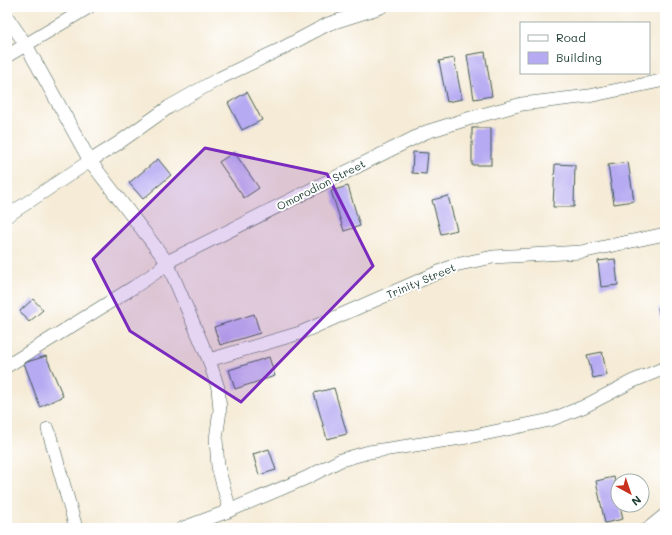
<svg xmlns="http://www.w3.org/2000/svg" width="672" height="535" viewBox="0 0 672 535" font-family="Mali,sans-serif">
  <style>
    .building { fill: #b6aaf2 }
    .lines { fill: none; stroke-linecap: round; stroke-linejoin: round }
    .street-casing { stroke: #3f574c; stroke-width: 14 }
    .street { stroke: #fff; stroke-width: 13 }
    .marked { fill: #7b2cbf; fill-opacity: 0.2; stroke: #7b2cbf; stroke-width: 3; stroke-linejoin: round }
    .labels { text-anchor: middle; stroke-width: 4; stroke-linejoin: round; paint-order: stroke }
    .street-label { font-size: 11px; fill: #1f3d34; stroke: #fff }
  </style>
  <rect width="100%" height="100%" fill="#fff"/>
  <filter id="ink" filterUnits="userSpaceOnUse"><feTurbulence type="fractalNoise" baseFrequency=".025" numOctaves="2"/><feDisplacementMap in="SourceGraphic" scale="8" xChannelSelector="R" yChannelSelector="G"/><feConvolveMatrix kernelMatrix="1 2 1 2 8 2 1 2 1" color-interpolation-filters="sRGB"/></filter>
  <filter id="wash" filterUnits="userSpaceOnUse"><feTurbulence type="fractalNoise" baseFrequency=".012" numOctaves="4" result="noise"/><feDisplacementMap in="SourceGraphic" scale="16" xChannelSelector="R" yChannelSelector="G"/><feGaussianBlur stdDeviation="0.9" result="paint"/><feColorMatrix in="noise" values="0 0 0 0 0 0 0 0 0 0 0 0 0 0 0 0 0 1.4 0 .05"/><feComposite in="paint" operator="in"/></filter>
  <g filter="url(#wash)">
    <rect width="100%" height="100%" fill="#f5ebd6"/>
    <g id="blocks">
      <g class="building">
        <path d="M485,52L492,96L474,99L467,55Z"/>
        <path d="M454,58L462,99L447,102L439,61Z"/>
        <path d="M247,92L262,120L242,130L228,103Z"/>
        <rect x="472" y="128" width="19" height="37"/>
        <path d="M234,152L259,188L244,198L219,162Z"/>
        <path d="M413,152L428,153L426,174L412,173Z"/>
        <path d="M158,159L171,175L143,199L129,183Z"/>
        <path d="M628,162L634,201L614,204L608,165Z"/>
        <path d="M555,164L575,165L574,207H553Z"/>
        <path d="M348,186L360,226L344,231L331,191Z"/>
        <path d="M448,196L457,230L441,234L432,200Z"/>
        <path d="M615,259L618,285L601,287L598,261Z"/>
        <path d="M33,299L43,310L29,322L20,311Z"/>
        <path d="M665,306V337H664L658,308Z"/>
        <path d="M254,314L260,333L220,345L214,327Z"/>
        <path d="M602,352L607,375L593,378L587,355Z"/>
        <path d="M46,356L63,396L40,407L24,363Z"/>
        <path d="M269,357L275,376L235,389L229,370Z"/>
        <path d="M334,388L347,434L327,439L314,393Z"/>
        <path d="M269,449L276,470L259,475L253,454Z"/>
        <path d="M614,477L618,498V505H620L623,519L605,523L596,481Z"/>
      </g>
    </g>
  </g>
  <g filter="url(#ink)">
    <use href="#blocks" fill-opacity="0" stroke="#3f574c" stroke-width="1"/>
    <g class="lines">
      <defs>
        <g id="street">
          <path d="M7,17L26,45L90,161L167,262L209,360L218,388L220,410L216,439L218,467L228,503L226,512"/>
          <path d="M7,56L89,7"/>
          <path d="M7,216L90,161L117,144L169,107L220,78L281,49L328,24L381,7"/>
          <path d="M209,360L300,333L455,265L493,257L581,252L665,234"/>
          <path d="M7,366L134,287L158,271L167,262L426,132L471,118L522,104L589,96L665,80"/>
          <path d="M48,429L76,528"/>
          <path d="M183,528L226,512L306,478L341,460L369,452L474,436L550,420L583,407L633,381L665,368"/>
          <path d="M649,528L665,515"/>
        </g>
      </defs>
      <use href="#street" class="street-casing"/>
      <use href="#street" class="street"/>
    </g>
  </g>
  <path class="marked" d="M205,148L327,174L373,266L241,402L130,331L93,259Z"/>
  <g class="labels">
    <g class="street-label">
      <text transform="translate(321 185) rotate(-27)" y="4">Omorodion Street</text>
      <text transform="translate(421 281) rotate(-23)" y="4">Trinity Street</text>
    </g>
  </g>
  <rect width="672" height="535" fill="none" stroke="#fff" stroke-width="24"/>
  <rect x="520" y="22" width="130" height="52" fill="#ffffff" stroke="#a5b1ae"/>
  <rect x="528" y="35" width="20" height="6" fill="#ffffff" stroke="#a5b1ae"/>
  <text x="556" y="42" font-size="12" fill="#1f3d34">Road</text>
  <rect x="528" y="52" width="20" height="12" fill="#b6aaf2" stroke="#a5b1ae"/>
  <text x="556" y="62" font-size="12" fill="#1f3d34">Building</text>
  <g transform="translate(630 493) rotate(140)"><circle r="19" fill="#ffffff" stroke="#a5b1ae"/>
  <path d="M0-3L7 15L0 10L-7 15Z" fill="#c8321e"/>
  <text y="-6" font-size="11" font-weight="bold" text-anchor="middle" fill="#1f3d34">N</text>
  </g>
</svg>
